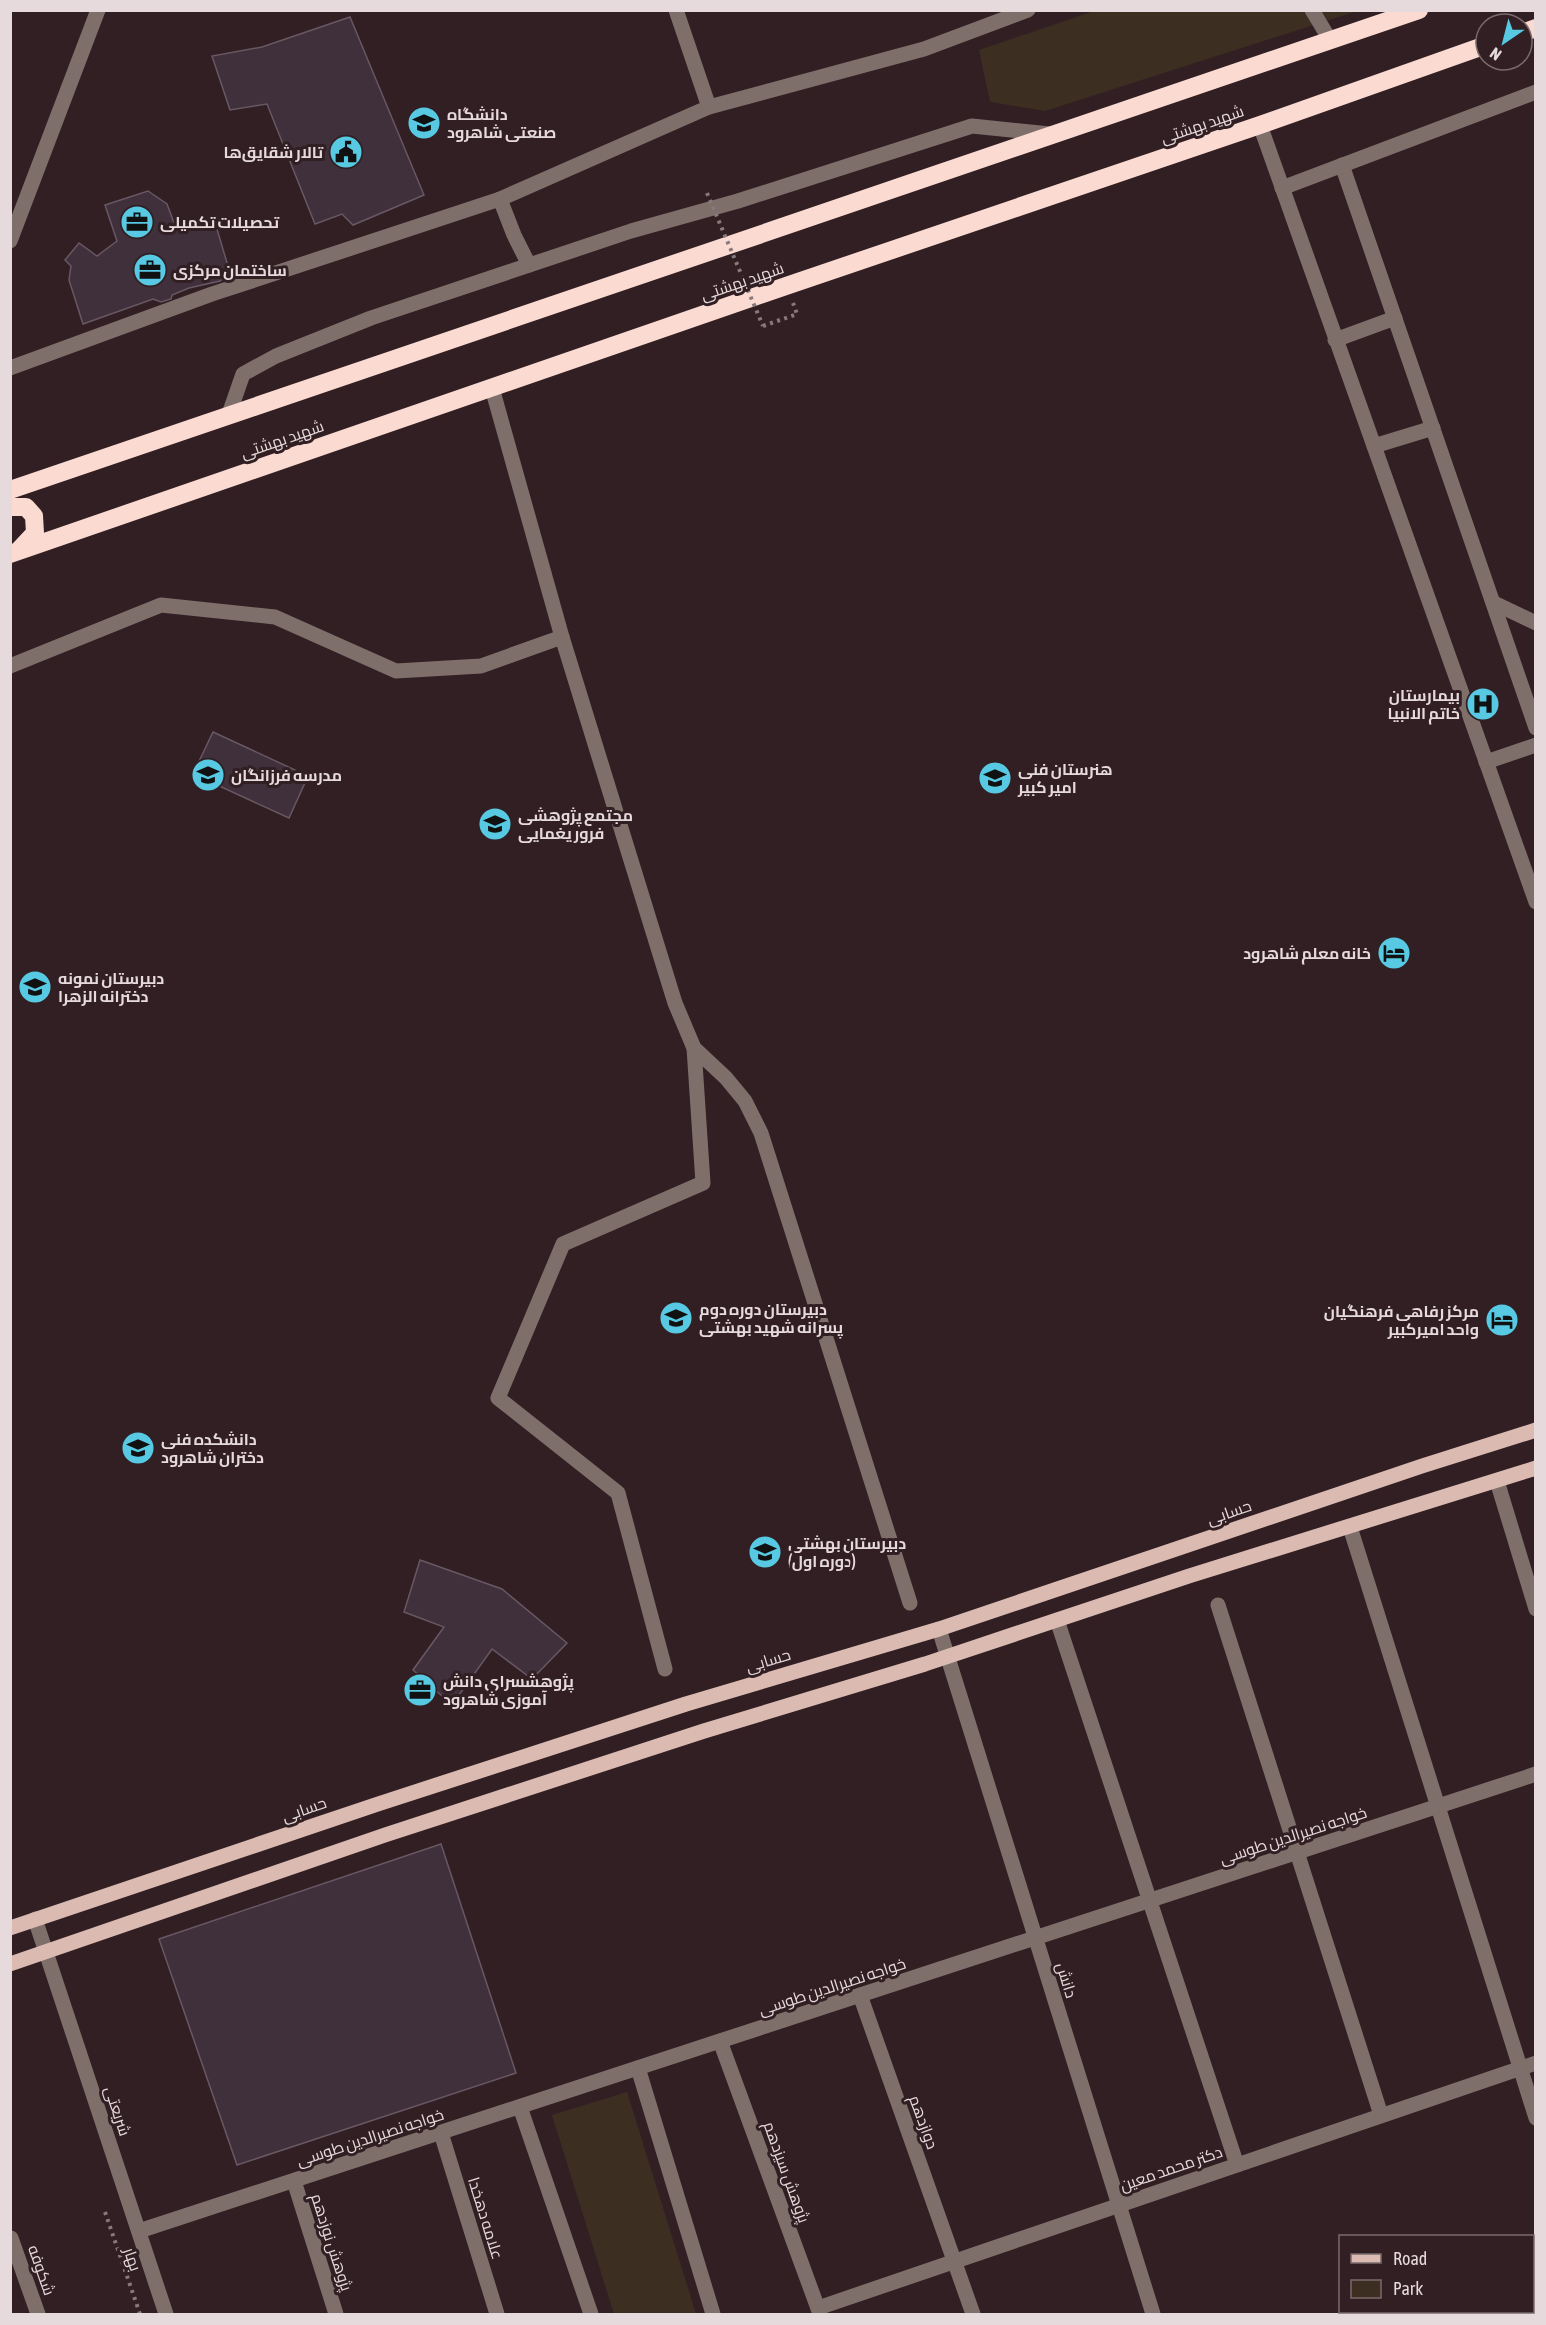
<svg xmlns="http://www.w3.org/2000/svg" width="1546" height="2325" viewBox="0 0 1546 2325" font-family="'Asap Condensed',Cairo,sans-serif">
  <style>
    .green { fill: #3c2f22 }
    .building { fill: #3f303b; stroke: #685864; stroke-width: 1.5 }
    .lines { fill: none; stroke-linecap: round; stroke-linejoin: round }
    .path { stroke: #88797c; stroke-width: 4; stroke-dasharray: 3 4.5; stroke-linecap: butt }
    .minor { stroke: #7f6f6b; stroke-width: 15 }
    .major { stroke: #dbbab1; stroke-width: 15 }
    .highway { stroke: #fadad1; stroke-width: 18 }
    .path-bridge { stroke: #88797c; stroke-width: 4; stroke-dasharray: 3 4.5; stroke-linecap: butt }
    .labels { text-anchor: middle; stroke-width: 6; stroke-linejoin: round; paint-order: stroke }
    .poi-label { font-size: 16px; font-weight: bold; fill: #e6dadc; stroke: #311f23; text-anchor: start }
    .street-label { font-size: 16px; fill: #e6dadc; stroke: #311f23 }
  </style>
  <rect width="100%" height="100%" fill="#311f23"/>
  <g class="green">
    <path d="M1094,11H1357L1045,111L990,102L979,50Z"/>
    <path d="M627,2092L696,2314H614L552,2115Z"/>
  </g>
  <g class="building">
    <path d="M350,17L424,195L353,225L342,214L315,224L267,104L230,110L212,56L262,47Z"/>
    <path d="M148,191L167,204L176,228L194,221L217,229L230,273L220,281L189,288L172,295L171,299L161,302L153,299L83,324L69,280L71,266L65,260L79,243L97,256L117,241L105,205Z"/>
    <path d="M213,732L308,776L289,818L193,774Z"/>
    <path d="M420,1560L502,1589L567,1643L532,1679L492,1649L452,1705L413,1670L444,1627L404,1612Z"/>
    <path d="M441,1844L516,2073L237,2165L159,1939Z"/>
  </g>
  <g class="lines">
    <g class="path">
      <path d="M763,326L797,314L793,303"/>
      <path d="M105,2212L140,2314"/>
    </g>
    <g class="minor">
      <path d="M1312,10L1330,40"/>
      <path d="M709,107L924,49L1028,10"/>
      <path d="M1260,125L1536,902"/>
      <path d="M1342,165L1536,728"/>
      <path d="M1282,188L1536,92"/>
      <path d="M500,199L514,235L529,265"/>
      <path d="M10,241L98,10"/>
      <path d="M1335,340L1395,318"/>
      <path d="M10,368L212,294L500,199L709,107L676,10"/>
      <path d="M492,388L562,637L675,1003L694,1048L726,1078L745,1101L761,1133L910,1603"/>
      <path d="M228,417L243,374L276,356L371,318L631,231L738,201L972,126L1050,134"/>
      <path d="M1374,446L1433,428"/>
      <path d="M1494,603L1536,623"/>
      <path d="M10,666L161,605L275,617L396,671L481,666L562,637"/>
      <path d="M1486,762L1536,745"/>
      <path d="M1497,1481L1536,1609"/>
      <path d="M1350,1527L1536,2118"/>
      <path d="M1218,1605L1381,2115"/>
      <path d="M1057,1620L1237,2165"/>
      <path d="M939,1629L1153,2314"/>
      <path d="M665,1669L618,1493L498,1398L563,1244L703,1183L694,1048"/>
      <path d="M35,1919L166,2314"/>
      <path d="M860,1995L973,2314"/>
      <path d="M720,2041L820,2314"/>
      <path d="M638,2068L713,2314"/>
      <path d="M520,2107L591,2314"/>
      <path d="M441,2133L497,2314"/>
      <path d="M294,2181L336,2314"/>
      <path d="M139,2231L1536,1774"/>
      <path d="M11,2238L38,2314"/>
      <path d="M818,2308L1536,2063"/>
    </g>
    <g class="major">
      <path d="M10,1928L378,1804L686,1704L939,1629L1422,1466L1536,1430"/>
      <path d="M10,1964L385,1835L704,1731L925,1664L1189,1576L1536,1468"/>
    </g>
    <g class="highway">
      <path d="M1522,33L1536,28"/>
      <path d="M10,490L1419,10"/>
      <path d="M10,507H26L34,516L35,533L20,549"/>
      <path d="M10,554L786,286L1260,125L1486,45"/>
    </g>
    <path class="path-bridge" d="M707,193L763,326"/>
  </g>
  <defs>
    <symbol id="university-disc" viewBox="-11 -11 22 22"><circle r="9.5" fill="#57c9e3" stroke="#311f23"/><path d="M0-5L7-2L0 1L-7-2ZM-4 1L0 2.5L4 1V4Q0 6-4 4Z" fill="#111"/></symbol>
    <symbol id="civic-disc" viewBox="-11 -11 22 22"><circle r="9.5" fill="#57c9e3" stroke="#311f23"/><path d="M-.6-6.5H3V-4.5H.6V-3L4-1V1h2V6H-6V1h2V-1L-.6-3ZM-1.2 2.5V6h2.4V2.5Z" fill="#111"/></symbol>
    <symbol id="office-disc" viewBox="-11 -11 22 22"><circle r="9.5" fill="#57c9e3" stroke="#311f23"/><path d="M-6-3h4V-5.5h4V-3h4V5H-6ZM-1-4.5V-3h2v-1.5ZM-6 0V1H6V0Z" fill="#111"/></symbol>
    <symbol id="hospital-disc" viewBox="-11 -11 22 22"><circle r="9.5" fill="#57c9e3" stroke="#311f23"/><path d="M-5-5h3v3.5h4V-5h3V5h-3V1.5h-4V5h-3Z" fill="#111"/></symbol>
    <symbol id="school-disc" viewBox="-11 -11 22 22"><circle r="9.5" fill="#57c9e3" stroke="#311f23"/><path d="M0-5L7-2L0 1L-7-2ZM-4 1L0 2.5L4 1V4Q0 6-4 4Z" fill="#111"/></symbol>
    <symbol id="hotel-disc" viewBox="-11 -11 22 22"><circle r="9.5" fill="#57c9e3" stroke="#311f23"/><path d="M-6-4.5h1.5V1H6V5H4.5V3h-9V5H-6ZM-4 0a1.8 1.8 0 1 1 3.6 0ZM.5 0V-2.5h3Q6-2.5 6 0Z" fill="#111"/></symbol>
  </defs>
  <g fill-rule="evenodd">
    <use href="#university-disc" x="405" y="104" width="38" height="38"/>
    <use href="#civic-disc" x="327" y="133" width="38" height="38"/>
    <use href="#office-disc" x="118" y="203" width="38" height="38"/>
    <use href="#office-disc" x="131" y="251" width="38" height="38"/>
    <use href="#hospital-disc" x="1464" y="685" width="38" height="38"/>
    <use href="#school-disc" x="189" y="756" width="38" height="38"/>
    <use href="#school-disc" x="976" y="759" width="38" height="38"/>
    <use href="#school-disc" x="476" y="805" width="38" height="38"/>
    <use href="#hotel-disc" x="1375" y="934" width="38" height="38"/>
    <use href="#school-disc" x="16" y="968" width="38" height="38"/>
    <use href="#school-disc" x="657" y="1299" width="38" height="38"/>
    <use href="#hotel-disc" x="1483" y="1301" width="38" height="38"/>
    <use href="#university-disc" x="119" y="1429" width="38" height="38"/>
    <use href="#school-disc" x="746" y="1533" width="38" height="38"/>
    <use href="#office-disc" x="401" y="1671" width="38" height="38"/>
  </g>
  <g class="labels">
    <g class="poi-label">
      <text x="447" y="120">دانشگاه<tspan x="447" dy="18">صنعتی شاهرود</tspan></text>
      <text x="323" y="158" text-anchor="end">تالار شقایق‌‌ها</text>
      <text x="160" y="228">تحصیلات تکمیلی</text>
      <text x="173" y="276">ساختمان مرکزی</text>
      <text x="1460" y="701" text-anchor="end">بیمارستان<tspan x="1460" dy="18">خاتم الانبیا</tspan></text>
      <text x="1018" y="775">هنرستان فنی<tspan x="1018" dy="18">امیر کبیر</tspan></text>
      <text x="231" y="781">مدرسه فرزانگان</text>
      <text x="518" y="821">مجتمع پژوهشی<tspan x="518" dy="18">فرور یغمایی</tspan></text>
      <text x="1371" y="959" text-anchor="end">خانه معلم شاهرود</text>
      <text x="58" y="984">دبیرستان نمونه<tspan x="58" dy="18">دخترانه الزهرا</tspan></text>
      <text x="699" y="1315">دبیرستان دوره دوم<tspan x="699" dy="18">پسرانه شهید بهشتی</tspan></text>
      <text x="1479" y="1317" text-anchor="end">مرکز رفاهی فرهنگیان<tspan x="1479" dy="18">واحد امیرکبیر</tspan></text>
      <text x="161" y="1445">دانشکده فنی<tspan x="161" dy="18">دختران شاهرود</tspan></text>
      <text x="788" y="1549">دبیرستان بهشتی<tspan x="788" dy="18">(دوره اول)</tspan></text>
      <text x="443" y="1687">پژوهشسرای دانش<tspan x="443" dy="18">آموزی شاهرود</tspan></text>
    </g>
    <g class="street-label">
      <text transform="translate(1202 124) rotate(-19)" y="6">شهید بهشتی</text>
      <text transform="translate(742 281) rotate(-19)" y="6">شهید بهشتی</text>
      <text transform="translate(282 439) rotate(-19)" y="6">شهید بهشتی</text>
      <text transform="translate(1229 1512) rotate(-19)" y="6">حسابی</text>
      <text transform="translate(768 1660) rotate(-17)" y="6">حسابی</text>
      <text transform="translate(304 1809) rotate(-19)" y="6">حسابی</text>
      <text transform="translate(1293 1835) rotate(-18)" y="6">خواجه نصیرالدین طوسی</text>
      <text transform="translate(1067 1980) rotate(73)" y="6">دانش</text>
      <text transform="translate(832 1986) rotate(-18)" y="6">خواجه نصیرالدین طوسی</text>
      <text transform="translate(118 2111) rotate(72)" y="6">شریعتی</text>
      <text transform="translate(924 2122) rotate(70)" y="6">دوازدهم</text>
      <text transform="translate(370 2137) rotate(-18)" y="6">خواجه نصیرالدین طوسی</text>
      <text transform="translate(1171 2168) rotate(-19)" y="6">دکتر محمد معین</text>
      <text transform="translate(787 2172) rotate(70)" y="6">پژوهش سیزدهم</text>
      <text transform="translate(486 2218) rotate(73)" y="6">علامه دهخدا</text>
      <text transform="translate(332 2242) rotate(72)" y="6">پژوهش نوزدهم</text>
      <text transform="translate(133 2259) rotate(71)" y="6">بهار</text>
      <text transform="translate(42 2270) rotate(71)" y="6">شکوفه</text>
    </g>
  </g>
  <rect width="1546" height="2325" fill="none" stroke="#e6dadc" stroke-width="24"/>
  <rect x="1339" y="2235" width="195" height="78" fill="#311f23" stroke="#796a6d" stroke-width="1.5"/>
  <rect x="1351" y="2254" width="30" height="9" fill="#dbbab1" stroke="#796a6d" stroke-width="1.5"/>
  <text x="1393" y="2265" font-size="18" fill="#e6dadc">Road</text>
  <rect x="1351" y="2280" width="30" height="18" fill="#3c2f22" stroke="#796a6d" stroke-width="1.5"/>
  <text x="1393" y="2295" font-size="18" fill="#e6dadc">Park</text>
  <g transform="translate(1504 42) rotate(215)"><circle r="28" fill="#311f23" stroke="#796a6d" stroke-width="1.5"/>
  <path d="M0-4.5L10 22L0 15L-10 22Z" fill="#57c9e3"/>
  <text y="-9" font-size="16" font-weight="bold" text-anchor="middle" fill="#e6dadc">N</text>
  </g>
</svg>
